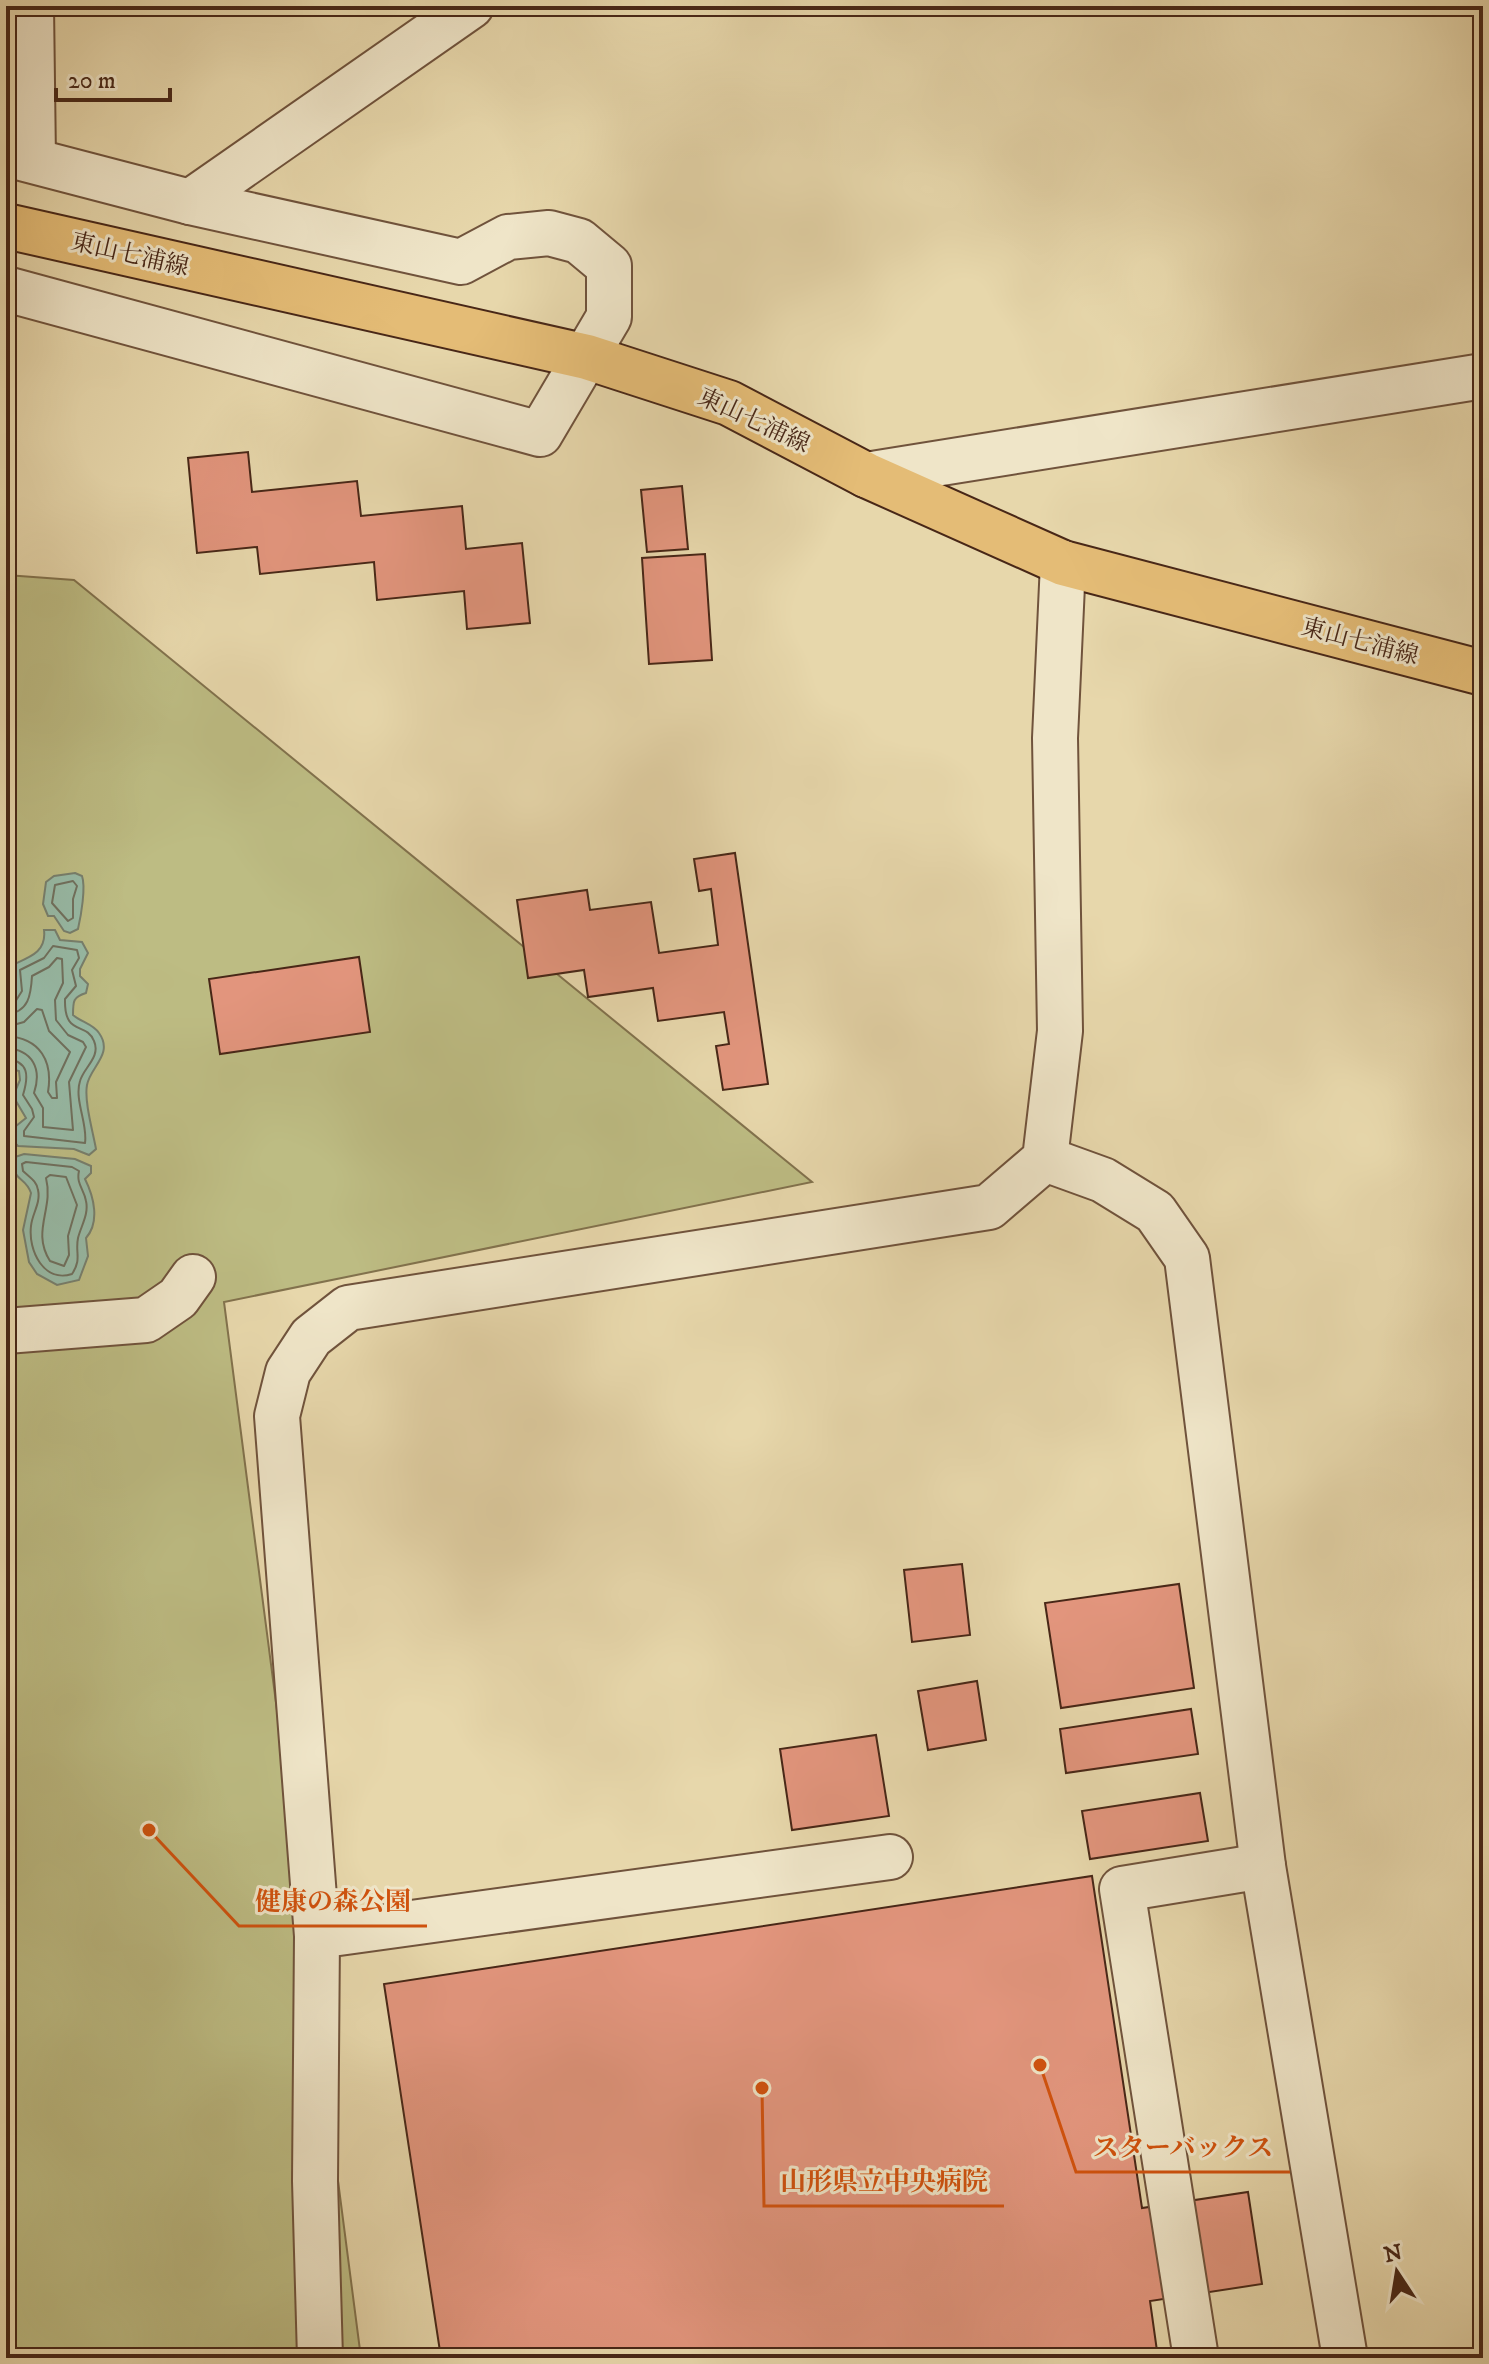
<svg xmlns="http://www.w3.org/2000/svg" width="1489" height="2364" viewBox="0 0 1489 2364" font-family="'IM FELL DW Pica','Noto Serif JP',serif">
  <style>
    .green { fill: #bdbc83; stroke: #82724d; stroke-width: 2 }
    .water { fill: #97baa6; stroke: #777f6d; stroke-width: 2 }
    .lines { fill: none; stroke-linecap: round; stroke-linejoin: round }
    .shore { stroke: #70705e; stroke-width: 2 }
    .building { fill: #e2957d; stroke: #482717; stroke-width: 2 }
    .minor-casing { stroke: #70533c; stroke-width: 48 }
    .major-casing { stroke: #482717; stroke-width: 48 }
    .minor { stroke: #efe5c8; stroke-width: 44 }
    .major { stroke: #e4bc76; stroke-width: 44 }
    .labels { text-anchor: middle; stroke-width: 6; stroke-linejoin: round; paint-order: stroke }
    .street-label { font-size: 24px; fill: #482717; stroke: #efe5c8 }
    .leader { fill: none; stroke: #d0520e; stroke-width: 3 }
    .callout-dot { fill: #d0520e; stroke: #efe5c8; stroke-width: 3 }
    .callout-label { font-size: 26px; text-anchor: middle; font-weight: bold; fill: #d0520e; stroke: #efe5c8; stroke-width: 6; stroke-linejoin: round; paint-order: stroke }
  </style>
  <rect width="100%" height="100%" fill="#e7d7ab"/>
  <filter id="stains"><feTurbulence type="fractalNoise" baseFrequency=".0025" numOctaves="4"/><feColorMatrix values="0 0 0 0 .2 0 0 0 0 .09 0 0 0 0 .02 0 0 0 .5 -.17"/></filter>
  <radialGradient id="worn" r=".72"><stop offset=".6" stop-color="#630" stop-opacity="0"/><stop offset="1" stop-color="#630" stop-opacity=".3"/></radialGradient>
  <path class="green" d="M6,575L74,580L812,1182L224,1302L361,2358H6Z"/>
  <g class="water">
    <path d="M75,873L82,876C86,887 81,916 78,929L70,933L64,931L54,916H48L43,904L46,882L54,876Z"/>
    <path d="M44,930H55L60,940L82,942L88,953L80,969V976L88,984L86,993C73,997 73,1001 73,1015C81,1022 93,1024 99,1033C114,1054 90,1067 87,1085C84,1101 93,1132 96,1149L89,1155L74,1149L18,1146L13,1141L16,1126L26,1118L13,1096L20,1080L19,1071L11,1069L6,1061C6,1053 9,1047 9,1040C10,1022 3,1006 15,988L13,981L6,975V968C25,958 47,955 44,930Z"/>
    <path d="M24,1154L75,1159L91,1166V1173L85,1179C94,1197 100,1222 86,1238L88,1256L79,1280L57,1285L37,1274L29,1262L23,1230L31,1193C25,1175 10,1182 15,1157Z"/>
  </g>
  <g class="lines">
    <g class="shore">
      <path d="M73,881L77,886L73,899V918L68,921L52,903L55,885Z"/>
      <path d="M6,1004L15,1002L22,991L20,970L44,958L53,946L77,950L79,958L72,970L76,986L65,999C64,1037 86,1021 94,1041C101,1057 84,1067 80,1081C74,1100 88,1124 85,1143L24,1136V1131L34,1117L32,1109L23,1095C29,1075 29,1062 6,1058"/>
      <path d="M6,1014C29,1013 31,994 32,976L49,967L57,958L62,959L63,983L55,1000L56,1020L68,1035L83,1042L86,1047L69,1082L73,1130L43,1127V1108L34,1093C42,1069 33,1050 6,1048"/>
      <path d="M6,1027L24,1022L37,1009L42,1010L49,1031L70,1052L56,1082L57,1098H52L48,1092C53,1062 41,1038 6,1036"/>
      <path d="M26,1162L72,1167L79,1171C76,1184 84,1189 86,1201C89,1214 81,1226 78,1238C75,1253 82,1259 72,1274C44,1283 28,1251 31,1226C32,1214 41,1203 38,1190C37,1181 29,1177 23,1171L22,1164Z"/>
      <path d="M50,1175L66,1177L77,1205L68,1236L69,1255L64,1266L50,1261C31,1231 54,1209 46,1178Z"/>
    </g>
  </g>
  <g class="building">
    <path d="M248,452L252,492L357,481L361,516L462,506L466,549L522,543L530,623L467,629L464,591L377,600L374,562L260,574L257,547L197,553L188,458Z"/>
    <path d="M682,486L688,549L647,552L641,490Z"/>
    <path d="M705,554L712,660L649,664L642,558Z"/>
    <path d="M735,853L768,1084L723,1090L716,1046L729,1044L724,1012L658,1021L653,988L588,997L584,970L528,978L517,900L587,890L590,910L651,902L659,953L718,945L711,889L699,891L694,859Z"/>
    <path d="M359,957L370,1032L220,1054L209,979Z"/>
    <path d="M962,1564L970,1635L912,1642L904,1570Z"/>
    <path d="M1179,1584L1194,1688L1061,1708L1045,1603Z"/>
    <path d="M977,1681L986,1740L928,1750L918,1691Z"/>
    <path d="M1191,1709L1198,1754L1066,1773L1060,1729Z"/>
    <path d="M876,1735L889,1816L792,1830L780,1749Z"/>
    <path d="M1200,1793L1208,1841L1090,1859L1082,1811Z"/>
    <path d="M1092,1876L1142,2208L1248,2192L1262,2284L1150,2301L1158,2358H441L384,1984Z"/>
  </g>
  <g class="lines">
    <defs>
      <g id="minor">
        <path d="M31,6L33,160"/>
        <path d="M6,154L190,202L461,262L508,237L549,233L579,241L609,266V317L540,434L6,289"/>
        <path d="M190,202L471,6"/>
        <path d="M866,475L1483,376"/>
        <path d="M1045,1159L1103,1180L1155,1212L1187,1258L1263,1866L1345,2358"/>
        <path d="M6,1331L146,1320L178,1298L193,1277"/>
        <path d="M317,1936L277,1416L288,1372L311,1337L348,1308L989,1207L1045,1159L1060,1031L1055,738L1063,563"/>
        <path d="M320,2358L315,2181L317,1936L890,1857"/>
        <path d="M1196,2358L1122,1889L1263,1866"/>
      </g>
      <path id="major" d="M6,226L587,357L729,403L866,475L1063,563L1483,673"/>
    </defs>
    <use href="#minor" class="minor-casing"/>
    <use href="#major" class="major-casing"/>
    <use href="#minor" class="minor"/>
    <use href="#major" class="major"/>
  </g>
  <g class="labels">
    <g class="street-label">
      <text transform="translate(130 254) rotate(13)" y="8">東山七浦線</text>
      <text transform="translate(754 420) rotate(25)" y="8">東山七浦線</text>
      <text transform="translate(1360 641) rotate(15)" y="8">東山七浦線</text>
    </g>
  </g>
  <path class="leader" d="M149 1830L239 1926H427M1040 2065L1076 2172H1290M762 2088L764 2206H1004"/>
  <g class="callout-dot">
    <circle cx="149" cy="1830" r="8"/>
    <circle cx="1040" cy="2065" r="8"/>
    <circle cx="762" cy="2088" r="8"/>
  </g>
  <g class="callout-label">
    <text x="333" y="1910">健康の森公園</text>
    <text x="1183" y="2156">スターバックス</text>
    <text x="884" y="2190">山形県立中央病院</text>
  </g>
  <rect width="1489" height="2364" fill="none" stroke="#e7d7ab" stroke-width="32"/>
  <rect x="8" y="8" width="1473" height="2348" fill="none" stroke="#482717" stroke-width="4"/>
  <rect x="16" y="16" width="1457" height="2332" fill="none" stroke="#482717" stroke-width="2"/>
  <g transform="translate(1397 2272) rotate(348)" stroke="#efe5c8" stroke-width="6" paint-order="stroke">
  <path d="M0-6L14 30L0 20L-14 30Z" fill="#482717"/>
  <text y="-12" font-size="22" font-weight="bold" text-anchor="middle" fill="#482717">N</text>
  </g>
  <path d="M56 88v12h114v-12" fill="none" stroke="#482717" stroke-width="4"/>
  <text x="68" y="88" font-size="24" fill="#482717" stroke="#efe5c8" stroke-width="6" paint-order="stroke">20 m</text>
  <rect width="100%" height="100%" filter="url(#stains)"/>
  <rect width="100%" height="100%" fill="url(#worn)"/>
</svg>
